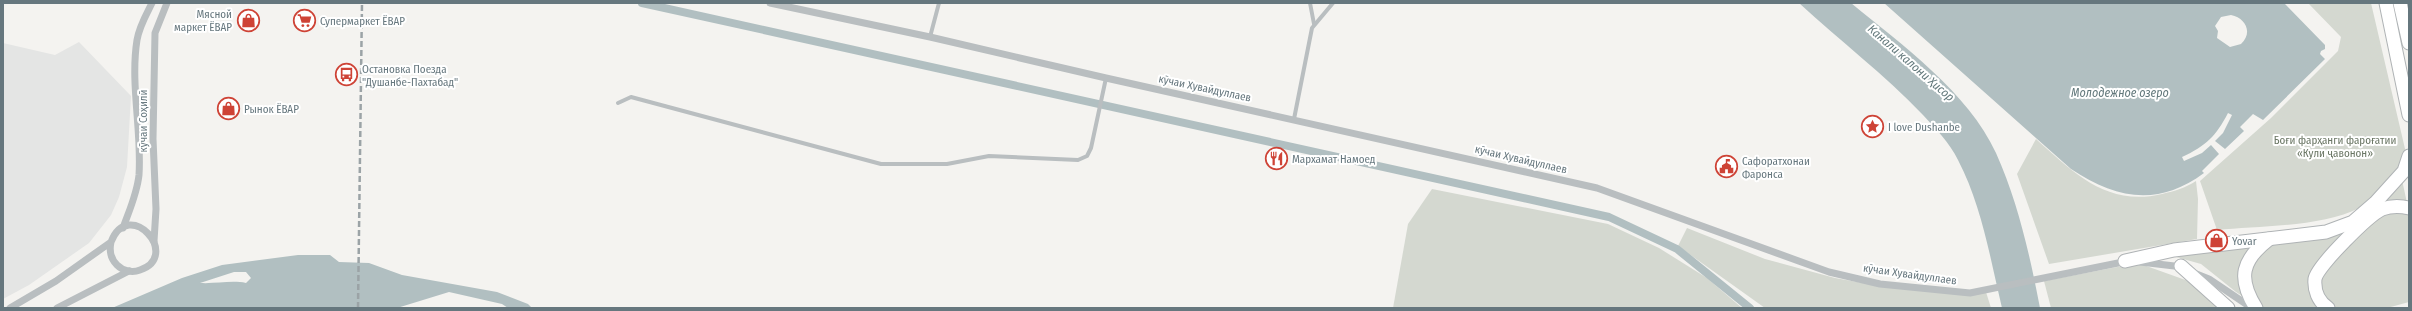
<svg xmlns="http://www.w3.org/2000/svg" width="2412" height="311" viewBox="0 0 2412 311" font-family="'Fira Sans Condensed',sans-serif">
  <style>
    .built { fill: #e4e5e4 }
    .green { fill: #d4d8d0 }
    .water { fill: #b1bfc1; fill-rule: evenodd }
    .lines { fill: none; stroke-linecap: round; stroke-linejoin: round }
    .canal { stroke: #b1bfc1; stroke-width: 8 }
    .trunk-casing { stroke: #afb3b5; stroke-width: 15 }
    .minor { stroke: #b9bec0; stroke-width: 4 }
    .tertiary { stroke: #b9bec0; stroke-width: 7 }
    .trunk { stroke: #fff; stroke-width: 13 }
    .rail { stroke: #9ba3a6; stroke-width: 2.5; stroke-dasharray: 6 3; stroke-linecap: butt }
    .labels { text-anchor: middle; stroke-width: 4; stroke-linejoin: round; paint-order: stroke }
    .poi-label { font-size: 11px; fill: #66777e; stroke: #fff; text-anchor: start }
    .street-label { font-size: 11px; fill: #66777e; stroke: #fff }
    .park-label { font-size: 11px; fill: #6a7664; stroke: #fff }
    .water-label { font-size: 12px; font-style: italic; fill: #62787b; stroke: #fff }
  </style>
  <rect width="100%" height="100%" fill="#f4f3f0"/>
  <path class="built" d="M79,42L131,96L127,167L119,197L111,215L89,243L29,285L3,299V43L55,55Z"/>
  <g class="green">
    <path d="M2308,3H2371L2409,166C2394,178 2376,199 2359,208C2323,227 2258,226 2217,230L2200,181L2271,118L2338,51L2341,37Z"/>
    <path d="M2036,139C2074,173 2107,207 2162,194C2175,191 2185,188 2196,181L2198,199L2197,239L2049,264L2017,174Z"/>
    <path d="M2402,180L2409,212V302L2387,308H2261L2236,292L2201,264L2169,255L2328,233Z"/>
    <path d="M1432,189L1608,224L1659,248L1707,278L1742,308H1393L1408,224Z"/>
    <path d="M1687,228L1765,259L1835,278L1885,287L1986,292L1991,308H1765L1678,246Z"/>
    <path d="M2138,263L2191,282L2227,308H2051L2044,281Z"/>
  </g>
  <g class="water">
    <path d="M1799,3H1851C1902,45 1968,92 1996,153C2018,202 2030,256 2040,308H2002C1990,258 1982,206 1958,160C1950,143 1935,128 1923,115C1884,74 1840,41 1799,3Z"/>
    <path d="M1884,3H2284L2325,45V49L2321,51L2320,54L2325,59L2263,120L2253,114L2240,127L2244,131L2225,149L2215,141L2223,133L2232,115L2228,113C2216,136 2206,146 2182,157L2184,161L2202,153L2211,145L2219,154L2202,171L2204,173C2158,207 2116,199 2071,169ZM2231,15C2246,18 2253,33 2241,44L2230,47L2217,38L2218,31L2215,26L2221,17Z"/>
    <path d="M298,255H330L339,262L369,263L402,275L497,292L528,304L532,308H508L502,304L449,292L397,308H112L182,278L222,265ZM234,272H246L251,278L246,283C232,280 215,284 200,283Z"/>
  </g>
  <g class="lines">
    <path class="canal" d="M642,3L1609,217L1677,249L1750,308"/>
    <defs>
      <g id="trunk">
        <path d="M2386,3L2409,115"/>
        <path d="M2400,3L2409,43"/>
        <path d="M2125,261L2174,250L2326,232L2353,222L2375,203L2404,171L2409,156"/>
        <path d="M2181,266L2228,308"/>
        <path d="M2256,308C2237,278 2242,260 2269,239"/>
        <path d="M2328,308C2318,301 2314,290 2315,279C2317,266 2369,215 2382,209C2391,206 2400,206 2409,208"/>
      </g>
    </defs>
    <use href="#trunk" class="trunk-casing"/>
    <g class="minor">
      <path d="M1310,3L1314,24"/>
      <path d="M930,37L939,3"/>
      <path d="M618,103L631,97L881,164H947L989,156L1078,160L1087,156L1091,148L1106,78"/>
      <path d="M1294,119L1312,28L1333,3"/>
    </g>
    <g class="tertiary">
      <path d="M770,3L930,37L1106,78L1597,188L1829,272L1880,284L1970,293L2128,261"/>
      <path d="M123,228C129,211 137,194 139,175C142,131 130,84 137,40C139,27 146,15 152,3"/>
      <path d="M154,241L156,209L153,139L155,33L167,3"/>
      <path d="M2140,262L2183,267"/>
      <path d="M2194,273L2209,279L2252,308"/>
      <path d="M10,308L56,281L111,242C129,196 182,256 140,270C132,273 123,271 117,265C111,259 109,251 111,242"/>
      <path d="M57,308L129,271"/>
    </g>
    <use href="#trunk" class="trunk"/>
    <path class="rail" d="M358,308L362,3"/>
  </g>
  <defs>
    <symbol id="shop-ring" viewBox="-11 -11 22 22"><circle r="9.5" fill="#fff" stroke="#ce4336" stroke-width="1.5"/><path d="M-5-2.5h2.3a2.7 3.5 0 0 1 5.4 0H5L5.5 6h-11ZM-1.5-2.5h3a1.5 2.3 0 0 0-3 0Z" fill="#ce4336"/></symbol>
    <symbol id="supermarket-ring" viewBox="-11 -11 22 22"><circle r="9.5" fill="#fff" stroke="#ce4336" stroke-width="1.5"/><path d="M-6-5.5h2.5l.6 2H6L4.5 2H-2.5L-4.4-4H-6ZM-1.5 3.2a1.3 1.3 0 1 0 .1 0ZM3 3.2a1.3 1.3 0 1 0 .1 0Z" fill="#ce4336"/></symbol>
    <symbol id="bus-ring" viewBox="-11 -11 22 22"><circle r="9.5" fill="#fff" stroke="#ce4336" stroke-width="1.5"/><path d="M-5-6H5V4H4V6H2V4H-2V6H-4V4H-5ZM-3.5-4V0h7V-4ZM-3.5 1.2v1.5H-2V1.2ZM2 1.2v1.5H3.5V1.2Z" fill="#ce4336"/></symbol>
    <symbol id="sight-ring" viewBox="-11 -11 22 22"><circle r="9.5" fill="#fff" stroke="#ce4336" stroke-width="1.5"/><path d="M0-6L1.8-2.2L6-1.7L2.9 1.2L3.7 5.4L0 3.3L-3.7 5.4L-2.9 1.2L-6-1.7L-1.8-2.2Z" fill="#ce4336"/></symbol>
    <symbol id="restaurant-ring" viewBox="-11 -11 22 22"><circle r="9.5" fill="#fff" stroke="#ce4336" stroke-width="1.5"/><path d="M-5-6h1v4h1v-4h1v4h1v-4h1v5L-1.5 .5V6h-2V.5L-5-1ZM5-6V6H3V1.5H1.5Q1.5-4 5-6Z" fill="#ce4336"/></symbol>
    <symbol id="civic-ring" viewBox="-11 -11 22 22"><circle r="9.5" fill="#fff" stroke="#ce4336" stroke-width="1.5"/><path d="M-.6-6.5H3V-4.5H.6V-3L4-1V1h2V6H-6V1h2V-1L-.6-3ZM-1.2 2.5V6h2.4V2.5Z" fill="#ce4336"/></symbol>
  </defs>
  <g fill-rule="evenodd">
    <use href="#shop-ring" x="236" y="8" width="25" height="25"/>
    <use href="#supermarket-ring" x="292" y="8" width="25" height="25"/>
    <use href="#bus-ring" x="334" y="62" width="25" height="25"/>
    <use href="#shop-ring" x="216" y="96" width="25" height="25"/>
    <use href="#sight-ring" x="1860" y="114" width="25" height="25"/>
    <use href="#restaurant-ring" x="1264" y="146" width="25" height="25"/>
    <use href="#civic-ring" x="1714" y="154" width="25" height="25"/>
    <use href="#shop-ring" x="2204" y="228" width="25" height="25"/>
  </g>
  <g class="labels">
    <g class="poi-label">
      <text x="232" y="18" text-anchor="end">Мясной<tspan x="232" dy="13">маркет ЁВАР</tspan></text>
      <text x="320" y="25">Супермаркет ЁВАР</text>
      <text x="362" y="73">Остановка Поезда<tspan x="362" dy="13">"Душанбе-Пахтабад"</tspan></text>
      <text x="244" y="113">Рынок ЁВАР</text>
      <text x="1888" y="131">I love Dushanbe</text>
      <text x="1292" y="163">Мархамат Намоед</text>
      <text x="1742" y="165">Сафоратхонаи<tspan x="1742" dy="13">Фаронса</tspan></text>
      <text x="2232" y="245">Yovar</text>
    </g>
    <g class="street-label">
      <text transform="translate(1205 88) rotate(12)" y="4">кӯчаи Хувайдуллаев</text>
      <text transform="translate(143 121) rotate(-90)" y="4">кӯчаи Соҳилӣ</text>
      <text transform="translate(1521 159) rotate(13)" y="4">кӯчаи Хувайдуллаев</text>
      <text transform="translate(1910 274) rotate(8)" y="4">кӯчаи Хувайдуллаев</text>
    </g>
    <g class="park-label">
      <text x="2335" y="144">Боғи фарҳанги фароғатии<tspan x="2335" dy="13">«Кули ҷавонон»</tspan></text>
    </g>
    <g class="water-label">
      <text transform="translate(1911 63) rotate(41)" y="4">Канали калони Ҳисор</text>
      <text x="2120" y="97">Молодежное озеро</text>
    </g>
  </g>
  <rect width="2412" height="311" fill="none" stroke="#66777e" stroke-width="8"/>
</svg>
